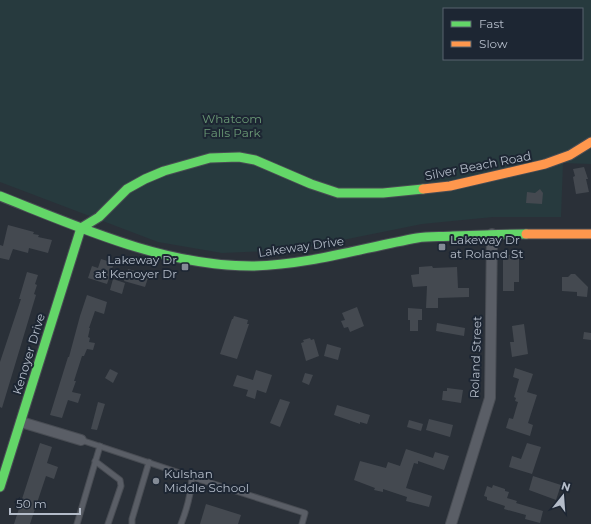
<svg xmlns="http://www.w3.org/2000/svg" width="591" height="524" viewBox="0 0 591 524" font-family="Montserrat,sans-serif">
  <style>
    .green { fill: #273a3e; fill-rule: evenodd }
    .building { fill: #444950 }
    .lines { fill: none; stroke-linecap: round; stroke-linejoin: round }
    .lane-casing { stroke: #484c53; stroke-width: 7 }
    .street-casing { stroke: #484c53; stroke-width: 12 }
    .fast-casing { stroke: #484c53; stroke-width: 11 }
    .slow-casing { stroke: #484c53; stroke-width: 11 }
    .lane { stroke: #5a5e66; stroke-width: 5 }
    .street { stroke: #5a5e66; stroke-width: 10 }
    .fast { stroke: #63d668; stroke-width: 9 }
    .slow { stroke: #ff974d; stroke-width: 9 }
    .poi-dot { fill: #848b96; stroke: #1d2633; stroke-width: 1.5 }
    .labels { text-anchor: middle; stroke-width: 4; stroke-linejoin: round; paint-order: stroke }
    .park-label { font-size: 12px; fill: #6b9a76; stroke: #1d2633 }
    .street-label { font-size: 12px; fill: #b4bcc9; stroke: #1d2633 }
    .poi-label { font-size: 12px; fill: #b4bcc9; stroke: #1d2633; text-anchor: start }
  </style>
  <rect width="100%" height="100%" fill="#2a3038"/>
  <path class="green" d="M0,0H591V164L563,163L561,217H493L422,224L293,250L222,253L158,242L0,182ZM444,9H582V59H444Z"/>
  <g class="building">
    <path d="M584,167L588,179H586L589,192L576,194L573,177L575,176L573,169Z"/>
    <path d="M540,189L543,193L542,204L526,203L527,192L535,193Z"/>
    <path d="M8,225L34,232L33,234L39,235L38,237L52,240L48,253L29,248L28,253L13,249L9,260L0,258V245L3,246Z"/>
    <path d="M506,255H519V282H514V291H503V258Z"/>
    <path d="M101,259L114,263L107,284L88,278L92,266L98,268Z"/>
    <path d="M432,266L433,268L457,267L458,288H469V297L438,298V308H426L427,286L413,287L411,275L419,274V267Z"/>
    <path d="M128,269L149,275L145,287L124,281Z"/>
    <path d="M27,272L38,275L35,284L37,285L34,294L36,295L2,408L0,407V362L21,299H19Z"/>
    <path d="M571,274H575L588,287L587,297L577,296V292L562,291V277H568Z"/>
    <path d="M113,279L125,283L122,294L110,290Z"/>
    <path d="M87,295L107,302L104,314L95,311L89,328H90L88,337L90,338L89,342L95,343L93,350L87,349L84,356H82L74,381H76L72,392L81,394L78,403L68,400L62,418L50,415L68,357H69L80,316Z"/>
    <path d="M357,307L364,326L350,332L348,327L344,328L341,321L345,320L342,313Z"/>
    <path d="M408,308L422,309V320H418V331H410V320H408Z"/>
    <path d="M234,316L248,320L247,324H249L237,359L220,354L232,319H233Z"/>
    <path d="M437,323L465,328L464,336L436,331Z"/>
    <path d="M524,324L528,354L512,357L510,342H514L512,326Z"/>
    <path d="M584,332L591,333V340L583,339Z"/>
    <path d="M310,338L311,340L314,339L319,356L306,361L301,343L304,342L303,340Z"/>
    <path d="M327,344L341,348L338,360L324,356Z"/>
    <path d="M515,368L533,374L527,392L537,395L528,423L533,425L530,436L506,428L509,418L513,419L518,402L515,401L516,398L514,397L519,379L513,377Z"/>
    <path d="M110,369L118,373L113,383L105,378Z"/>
    <path d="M256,370L272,375L266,393L257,390L255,399L246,396L248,390L233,386L237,375L253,380Z"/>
    <path d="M305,373L313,375L309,385L302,382Z"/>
    <path d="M447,388L463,390L461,403L442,400L443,391H447Z"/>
    <path d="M280,399L290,402L280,427L270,423Z"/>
    <path d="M98,402L105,404L97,430L91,429Z"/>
    <path d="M337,405L370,415L367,424L360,422V424L334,415Z"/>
    <path d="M429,419L453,425L450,437L426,430Z"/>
    <path d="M409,420L423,424L421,431L407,427Z"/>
    <path d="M40,443L52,447L47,463L58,467L54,479L46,476L30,524H14Z"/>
    <path d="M527,443L541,447L532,474L509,467L512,456L521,459Z"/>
    <path d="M406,449L433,458L435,452L449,456L444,470L418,461V464L414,463L406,488L432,496L429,507L406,501L407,497L383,489V492L374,490L375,488L354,480L360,461L386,468L388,462L400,466Z"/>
    <path d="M533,476L561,485L556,500L529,490Z"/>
    <path d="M493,485L505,489V491L509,492L507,498L517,501L516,503L543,511L540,523L525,519L526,515L504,509L505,506L487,500V497L484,496L487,486L492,488Z"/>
    <path d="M206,504L241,515L238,524H200Z"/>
  </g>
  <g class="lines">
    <defs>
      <g id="lane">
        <path d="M81,440L192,477C191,493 187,509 181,524"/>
        <path d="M95,461L120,480L121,486L108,524"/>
        <path d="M192,477L305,513L302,524"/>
        <path d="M77,524L100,446"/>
        <path d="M132,524V519L149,462"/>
      </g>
      <g id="street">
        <path d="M21,422L81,440"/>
        <path d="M451,524L490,398L492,234"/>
      </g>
      <g id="fast">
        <path d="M0,196C81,228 164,266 252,266C308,265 362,248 417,238C429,236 441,237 453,236C477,235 501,234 526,234"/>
        <path d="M81,228L99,217L127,189L145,179L164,171L210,158L239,157L255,160L311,184L338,193H383L423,189"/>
        <path d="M0,487L81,228"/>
      </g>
      <g id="slow">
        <path d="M423,189L450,186L545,164L570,155L591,142"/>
        <path d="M526,234H591"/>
      </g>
    </defs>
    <use href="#lane" class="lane-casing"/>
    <use href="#street" class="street-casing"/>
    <use href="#fast" class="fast-casing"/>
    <use href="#slow" class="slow-casing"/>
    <use href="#lane" class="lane"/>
    <use href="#street" class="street"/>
    <use href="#fast" class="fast"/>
    <use href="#slow" class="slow"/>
  </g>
  <g class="poi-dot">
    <rect x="438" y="243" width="8" height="8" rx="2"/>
    <rect x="181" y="263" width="8" height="8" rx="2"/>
    <circle cx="156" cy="481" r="4"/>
  </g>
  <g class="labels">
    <g class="park-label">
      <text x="232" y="123">Whatcom<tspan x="232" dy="14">Falls Park</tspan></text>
    </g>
    <g class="street-label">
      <text transform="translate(478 166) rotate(-11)" y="4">Silver Beach Road</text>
      <text transform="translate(301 247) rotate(-8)" y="4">Lakeway Drive</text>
      <text transform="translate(29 354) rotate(-73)" y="4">Kenoyer Drive</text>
      <text transform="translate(476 357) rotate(-88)" y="4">Roland Street</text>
    </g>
    <g class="poi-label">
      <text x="450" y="244">Lakeway Dr<tspan x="450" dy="14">at Roland St</tspan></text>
      <text x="177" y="264" text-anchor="end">Lakeway Dr<tspan x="177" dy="14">at Kenoyer Dr</tspan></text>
      <text x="164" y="478">Kulshan<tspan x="164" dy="14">Middle School</tspan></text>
    </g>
  </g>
  <rect x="443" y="8" width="140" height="52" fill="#1d2633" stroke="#59626f"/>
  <rect x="451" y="21" width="20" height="6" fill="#63d668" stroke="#59626f"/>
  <text x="479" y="28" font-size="12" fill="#b4bcc9">Fast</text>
  <rect x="451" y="41" width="20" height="6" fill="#ff974d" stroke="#59626f"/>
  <text x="479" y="48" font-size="12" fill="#b4bcc9">Slow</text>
  <g transform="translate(563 496) rotate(17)" stroke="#1d2633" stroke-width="3" paint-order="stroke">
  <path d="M0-3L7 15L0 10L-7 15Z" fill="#b4bcc9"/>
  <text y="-6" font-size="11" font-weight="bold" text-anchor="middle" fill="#b4bcc9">N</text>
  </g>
  <path d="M10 508v6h70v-6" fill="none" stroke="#b4bcc9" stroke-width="2"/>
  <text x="16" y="508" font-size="12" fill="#b4bcc9" stroke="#1d2633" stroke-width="3" paint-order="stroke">50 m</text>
</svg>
